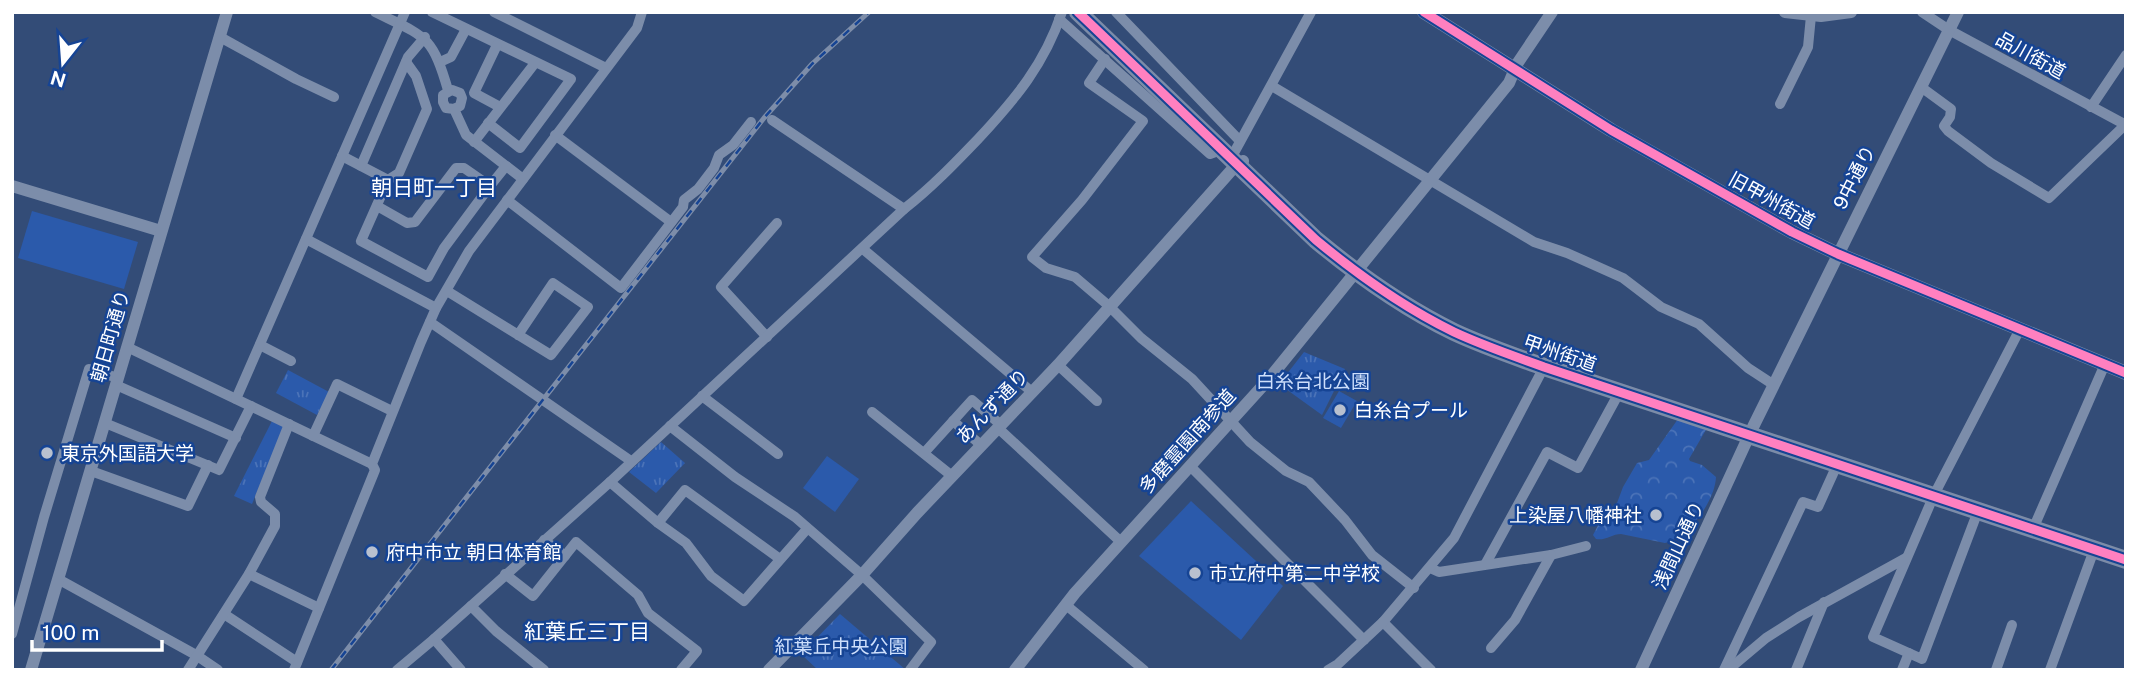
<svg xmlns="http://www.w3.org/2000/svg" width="2138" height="682" viewBox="0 0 2138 682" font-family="'Public Sans','Noto Sans JP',sans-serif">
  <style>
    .grass { fill: #2b5aab }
    .forest { fill: url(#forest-crowns) }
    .park { fill: url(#park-tufts) }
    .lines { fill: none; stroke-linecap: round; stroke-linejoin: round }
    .minor { stroke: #7c8daa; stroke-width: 10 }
    .tertiary { stroke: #7c8daa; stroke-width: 12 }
    .secondary { stroke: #7788a6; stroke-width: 14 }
    .trunk { stroke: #7c8ca8; stroke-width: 18 }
    .rail-casing { stroke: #7d8da9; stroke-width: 5 }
    .rail { stroke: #164494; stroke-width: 2.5; stroke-dasharray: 8; stroke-linecap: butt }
    .cycleway-casing { stroke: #164494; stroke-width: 13 }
    .cycleway { stroke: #ff80c0; stroke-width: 9 }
    .poi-dot { fill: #b8c0cf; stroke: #164494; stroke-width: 2.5 }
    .labels { text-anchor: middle; stroke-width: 5; stroke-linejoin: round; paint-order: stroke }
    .street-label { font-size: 19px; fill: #fff; stroke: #164494 }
    .park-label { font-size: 19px; fill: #cedffc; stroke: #164494 }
    .poi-label { font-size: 19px; fill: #fff; stroke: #164494; text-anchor: start }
    .neighbourhood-label { font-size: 21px; fill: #fff; stroke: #164494 }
  </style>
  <defs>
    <pattern id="forest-crowns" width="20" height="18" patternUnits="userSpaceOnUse" patternTransform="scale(1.75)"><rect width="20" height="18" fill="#2b5aab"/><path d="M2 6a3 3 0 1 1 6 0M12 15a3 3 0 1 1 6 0" fill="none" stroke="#4b73b8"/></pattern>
    <pattern id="park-tufts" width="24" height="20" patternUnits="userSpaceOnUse" patternTransform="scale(1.75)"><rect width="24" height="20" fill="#2b5aab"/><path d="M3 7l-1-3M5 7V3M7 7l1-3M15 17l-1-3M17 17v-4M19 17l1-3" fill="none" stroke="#4b73b8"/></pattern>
  </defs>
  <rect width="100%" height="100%" fill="#334c77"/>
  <g class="grass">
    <path d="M32,211L138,242L124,289L18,258Z"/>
    <path d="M1339,391L1357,401L1341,428L1323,418Z"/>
    <path d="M827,456L859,479L835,512L803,488Z"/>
    <path d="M1191,501L1283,586L1241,640L1139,556Z"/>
  </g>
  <path class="forest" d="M1678,419L1707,428L1689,459L1690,461L1702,465L1716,477C1715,501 1689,537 1665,543L1621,534C1612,534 1605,541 1596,539L1593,535L1602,518L1609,509L1617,503L1623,487L1637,463L1649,460Z"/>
  <g class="park">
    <path d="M1304,352L1345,369L1322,415L1279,384Z"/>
    <path d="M288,370L329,392L317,415L276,393Z"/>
    <path d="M273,419L285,424L252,504L234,496Z"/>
    <path d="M661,442L685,463L656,493L629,472Z"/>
    <path d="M840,614L906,670H818L801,654Z"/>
  </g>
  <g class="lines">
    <g class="minor">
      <path d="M375,12C426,37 432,35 448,90"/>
      <path d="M432,12L571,79L520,148L488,123"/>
      <path d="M494,12L606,68"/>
      <path d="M1116,12L1240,141"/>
      <path d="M1922,12L1949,30L2126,125"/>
      <path d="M1059,19L1210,154L1221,150"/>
      <path d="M220,37L296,79L334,97"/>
      <path d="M497,45L474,93L500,107"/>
      <path d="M1105,59L1089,83L1143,121L1082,200L1032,257L1046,268L1075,277L1109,306L1141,338L1192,379L1250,442L1286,471L1309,482L1345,520L1372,555L1414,588"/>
      <path d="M440,62L451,57L466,29"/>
      <path d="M1272,86L1534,242L1567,253L1623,278L1661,307L1699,324L1748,368L1774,385"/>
      <path d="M1921,87L1951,109L1950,117L1944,126L1948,131L1991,163L2049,198L2125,125"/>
      <path d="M1780,104L1808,47L1811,16"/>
      <path d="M2091,107L2126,55"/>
      <path d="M454,109L460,106L462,98L460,93L452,90L443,95V102L446,108L454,109L466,135L523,179"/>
      <path d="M772,120L904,209"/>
      <path d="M555,135L671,222"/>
      <path d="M474,142L535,63"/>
      <path d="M1235,151L1311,12"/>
      <path d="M342,156L388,180L361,241L428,277L444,248L490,186"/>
      <path d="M361,166L408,57L425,37"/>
      <path d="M388,180L399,173L427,109L416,76L406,62"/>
      <path d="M507,200L621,288L683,207L684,200L698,189L714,168L719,155L733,145L751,122"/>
      <path d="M377,206L407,223L415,222L456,168H464L490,186L506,166"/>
      <path d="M306,239L436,308"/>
      <path d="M863,249L1032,392"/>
      <path d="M447,291L551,355L588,307L553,283L518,335"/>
      <path d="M430,322L631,461"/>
      <path d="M767,337L721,287L777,223"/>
      <path d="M260,345L291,361"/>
      <path d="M127,347L372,464"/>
      <path d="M1058,365L1097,401"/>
      <path d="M116,385L236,438"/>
      <path d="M702,396L778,454"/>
      <path d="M236,399L405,12"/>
      <path d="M872,412L952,476"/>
      <path d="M953,421L981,445"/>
      <path d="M105,423L219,470L251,406"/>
      <path d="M670,426L735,477L795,517L862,575L931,642L910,670"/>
      <path d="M998,428L1121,542"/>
      <path d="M313,436L337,384L392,411"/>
      <path d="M924,453L972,400L1001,425"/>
      <path d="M1190,466L1364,640"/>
      <path d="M91,471L188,506L208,465"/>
      <path d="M610,482L658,523L686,543L711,576L744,601L807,529"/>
      <path d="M1978,511L1922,659L1873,637L1934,495L2020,329"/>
      <path d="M658,523L685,490L780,559"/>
      <path d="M2033,529L2105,364"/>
      <path d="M544,540L565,556"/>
      <path d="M1486,563L1547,452L1578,468L1620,391"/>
      <path d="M1430,568L1439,572L1551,555L1586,546"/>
      <path d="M249,574L319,608"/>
      <path d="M505,574L533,596L576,542L638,595L648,613L697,651L681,670"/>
      <path d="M58,579L196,655L218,670"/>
      <path d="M1066,605L1144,670"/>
      <path d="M471,606L496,631L544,670"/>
      <path d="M224,614L297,662"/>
      <path d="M1383,622L1431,670"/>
      <path d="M12,634L44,517L89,369L118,378"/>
      <path d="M434,639L461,670"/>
      <path d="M1491,648L1515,620L1551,555"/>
      <path d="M188,670L249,574L275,526V514L261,502L260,497L289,424"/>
      <path d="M294,670L375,470L372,464L421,342L436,308L469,251L637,28L642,12"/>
      <path d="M397,670L434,639L610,482L904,209C932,187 955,163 979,138C1016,98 1044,65 1062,12"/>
      <path d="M1328,670L1338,664L1383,622L1454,538L1544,367"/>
      <path d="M1724,670L1803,502L1818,507L1837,465"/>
      <path d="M1728,670L1766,638L1799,617L1906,558"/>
      <path d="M1796,670L1824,602"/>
      <path d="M1902,670L1909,653"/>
      <path d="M1996,670L2012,625"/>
      <path d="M2050,670L2094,550"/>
    </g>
    <g class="tertiary">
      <path d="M1785,12L1821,16L1851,12"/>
      <path d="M12,186L161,231"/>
      <path d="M31,670L227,12"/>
      <path d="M769,670L862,575L917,513L1058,365L1237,164L1243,161"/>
      <path d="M1015,670L1075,593L1268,380L1509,83L1517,64L1552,12"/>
      <path d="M1641,670L1753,427L1958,12"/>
    </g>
    <path class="secondary" d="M1424,12L1611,130L1792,232L1838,254L2126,373"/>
    <path class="trunk" d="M1078,12L1316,240C1357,274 1407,309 1454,332C1484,346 1514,356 1544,367L2126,560"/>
    <defs>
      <path id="rail" d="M331,670L764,118L812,64L869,12"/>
    </defs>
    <use href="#rail" class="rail-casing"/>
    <use href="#rail" class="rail"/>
    <defs>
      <g id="cycleway">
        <path d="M1078,12L1316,240C1357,274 1407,309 1454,332C1484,346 1514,356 1544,367L2126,560"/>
        <path d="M1424,12L1611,130L1792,232L1838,254L2126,373"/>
      </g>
    </defs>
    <use href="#cycleway" class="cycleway-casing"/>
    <use href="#cycleway" class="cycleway"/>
  </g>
  <g class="poi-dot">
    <circle cx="1340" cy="410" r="7"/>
    <circle cx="47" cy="453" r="7"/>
    <circle cx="1656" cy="515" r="7"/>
    <circle cx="372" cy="552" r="7"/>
    <circle cx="1195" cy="573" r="7"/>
  </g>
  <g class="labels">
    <g class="street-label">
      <text transform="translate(2031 55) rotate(29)" y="7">品川街道</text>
      <text transform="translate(1854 177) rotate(-63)" y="7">9中通り</text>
      <text transform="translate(1772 200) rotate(29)" y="7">旧甲州街道</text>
      <text transform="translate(110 336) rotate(-74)" y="7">朝日町通り</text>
      <text transform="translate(1560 353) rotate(19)" y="7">甲州街道</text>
      <text transform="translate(992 406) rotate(-46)" y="7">あんず通り</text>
      <text transform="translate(1187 441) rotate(-48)" y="7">多磨霊園南参道</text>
      <text transform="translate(1678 545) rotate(-65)" y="7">浅間山通り</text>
    </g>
    <g class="park-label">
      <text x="1313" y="388">白糸台北公園</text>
      <text x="841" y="653">紅葉丘中央公園</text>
    </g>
    <g class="poi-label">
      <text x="1354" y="417">白糸台プール</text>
      <text x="61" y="460">東京外国語大学</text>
      <text x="1642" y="522" text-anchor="end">上染屋八幡神社</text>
      <text x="386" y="559">府中市立 朝日体育館</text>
      <text x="1209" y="580">市立府中第二中学校</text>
    </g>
    <g class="neighbourhood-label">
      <text x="434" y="195">朝日町一丁目</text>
      <text x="587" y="639">紅葉丘三丁目</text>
    </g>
  </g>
  <rect width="2138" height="682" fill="none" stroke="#ffffff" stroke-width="28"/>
  <g transform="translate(63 63) rotate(197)" stroke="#164494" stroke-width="5" paint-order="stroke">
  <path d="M0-5L12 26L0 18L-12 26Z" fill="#ffffff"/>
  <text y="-10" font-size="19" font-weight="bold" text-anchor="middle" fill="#ffffff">N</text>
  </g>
  <path d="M32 640v10h130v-10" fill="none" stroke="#ffffff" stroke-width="3.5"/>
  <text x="42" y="640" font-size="21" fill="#ffffff" stroke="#164494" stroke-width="5" paint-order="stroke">100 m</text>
</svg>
